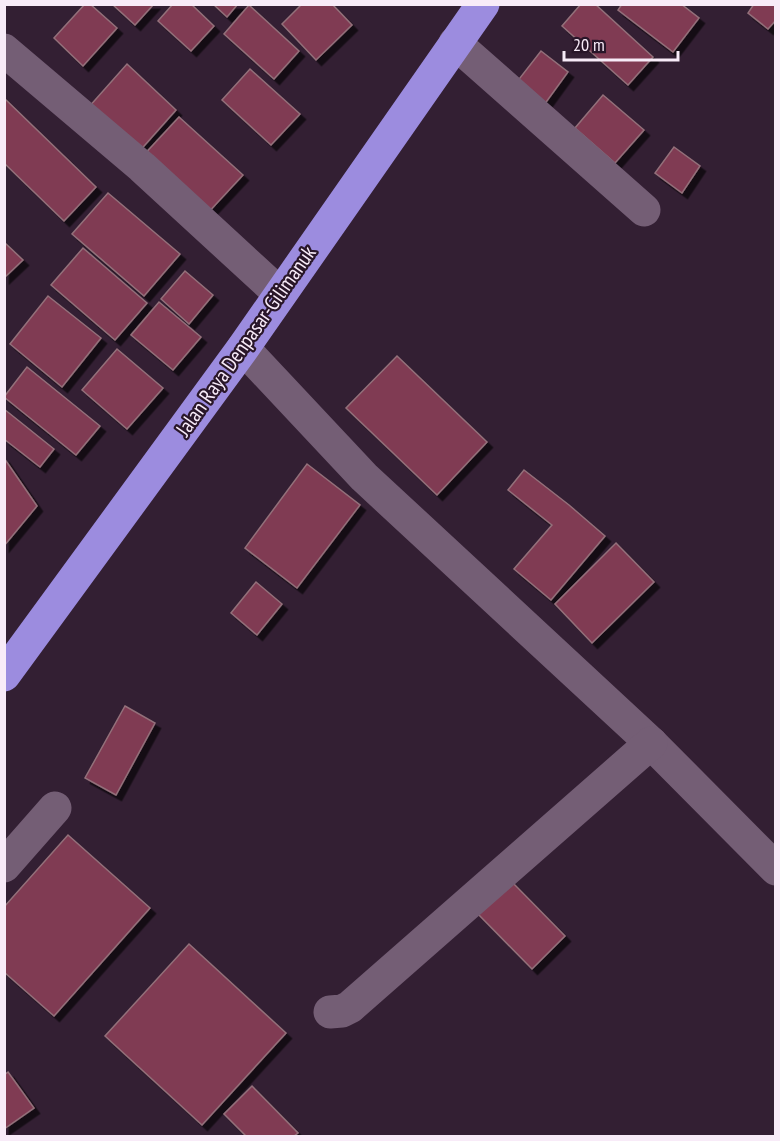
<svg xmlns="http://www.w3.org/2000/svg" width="780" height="1141" viewBox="0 0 780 1141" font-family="'PT Sans Narrow',sans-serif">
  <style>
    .building { fill: #803a53; stroke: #93707a; stroke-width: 1.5; filter: url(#shadow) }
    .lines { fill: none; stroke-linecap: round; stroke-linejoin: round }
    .minor { stroke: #745e75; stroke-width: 33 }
    .highway { stroke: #9c8cdf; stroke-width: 33 }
    .labels { text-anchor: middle; stroke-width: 4.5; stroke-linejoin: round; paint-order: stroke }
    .street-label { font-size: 21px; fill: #f8ebf8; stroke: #291629 }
  </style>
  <defs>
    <filter id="shadow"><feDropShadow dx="5.5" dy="5.5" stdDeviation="0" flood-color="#0009"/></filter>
  </defs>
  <rect width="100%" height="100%" fill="#331f33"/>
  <g class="building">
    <path d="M85,4H90L117,28L83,66L54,38Z"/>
    <path d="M112,4H154L135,25Z"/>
    <path d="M173,4H191L214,26L191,51L158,21Z"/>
    <path d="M213,4H238L227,17Z"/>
    <path d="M302,4H332L352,25L316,60L282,24Z"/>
    <path d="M581,4H595L653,57L628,85L562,26Z"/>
    <path d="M622,4H681L699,18L673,52L618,10Z"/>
    <path d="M754,4H776V20L768,29L748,13Z"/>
    <path d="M249,5L299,51L274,79L224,34Z"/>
    <path d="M541,51L568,72L544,105L516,83Z"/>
    <path d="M127,64L176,110L137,154L88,108Z"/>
    <path d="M250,69L300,114L271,145L222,100Z"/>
    <path d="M603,95L644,130L615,163L575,128Z"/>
    <path d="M4,98L96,187L64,221L4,163Z"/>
    <path d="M179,117L243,175L205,216L141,158Z"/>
    <path d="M674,147L700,166L682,193L655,173Z"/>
    <path d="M108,193L180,254L144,296L72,234Z"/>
    <path d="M4,242L23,260L4,278Z"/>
    <path d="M83,248L147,303L115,340L51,285Z"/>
    <path d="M185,271L213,295L189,324L161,299Z"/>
    <path d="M48,296L101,338L62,387L10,344Z"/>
    <path d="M159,302L201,337L173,370L131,335Z"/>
    <path d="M117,349L163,388L127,429L82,390Z"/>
    <path d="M397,356L487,442L437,495L346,408Z"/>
    <path d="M27,367L100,426L76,455L4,397Z"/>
    <path d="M4,409L54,449L40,467L4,439Z"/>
    <path d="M4,458L37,506L4,546Z"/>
    <path d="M307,464L360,505L297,588L245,548Z"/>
    <path d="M524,470L569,505L605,536L551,600L514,569L552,525L508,490Z"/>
    <path d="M616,543L654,582L592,643L555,604Z"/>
    <path d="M256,582L282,604L257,635L231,613Z"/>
    <path d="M125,706L155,723L116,795L85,778Z"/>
    <path d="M68,835L150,908L54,1016L4,972V907Z"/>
    <path d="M510,880L565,936L532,969L477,913Z"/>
    <path d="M189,944L286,1033L202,1125L105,1036Z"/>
    <path d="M8,1072L34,1108L4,1129V1075Z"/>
    <path d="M252,1086L298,1133L294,1136H246L224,1114Z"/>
  </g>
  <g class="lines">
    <g class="minor">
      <path d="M455,43L644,210"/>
      <path d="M4,50L142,167L280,294"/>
      <path d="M243,348L364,477L651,743L776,869"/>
      <path d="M4,866L55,808"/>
      <path d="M330,1012L342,1011L350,1007L651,743"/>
    </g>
    <path class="highway" d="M4,675L243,348L483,4"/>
  </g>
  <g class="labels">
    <g class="street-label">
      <text transform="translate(246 341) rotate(-55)" y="7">Jalan Raya Denpasar-Gilimanuk</text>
    </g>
  </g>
  <rect width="780" height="1141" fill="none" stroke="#f8ebf8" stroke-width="12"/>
  <path d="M564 51v9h114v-9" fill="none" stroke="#f8ebf8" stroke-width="3"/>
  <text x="573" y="51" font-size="18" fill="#f8ebf8" stroke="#291629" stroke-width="4.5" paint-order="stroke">20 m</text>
</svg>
